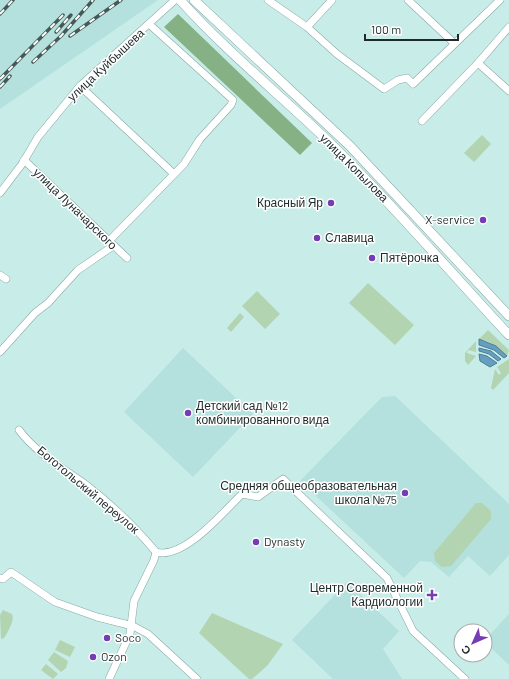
<svg xmlns="http://www.w3.org/2000/svg" width="509" height="679" viewBox="0 0 509 679" font-family="Barlow,sans-serif">
  <style>
    .built { fill: #b4e1dd }
    .green { fill: #b2d4b1 }
    .forest { fill: #86b185 }
    .water { fill: #659fc0; stroke: #4f7c93 }
    .lines { fill: none; stroke-linecap: round; stroke-linejoin: round }
    .minor-casing { stroke: #87a8a5; stroke-width: 8 }
    .major-casing { stroke: #87a8a5; stroke-width: 10 }
    .minor { stroke: #fff; stroke-width: 7 }
    .major { stroke: #fff; stroke-width: 9 }
    .rail-casing { stroke: #465957; stroke-width: 3.5 }
    .rail { stroke: #fff; stroke-width: 2; stroke-dasharray: 6; stroke-linecap: butt }
    .poi-dot { fill: #753db3; stroke: #fff; stroke-width: 1.5 }
    .labels { text-anchor: middle; stroke-width: 3; stroke-linejoin: round; paint-order: stroke }
    .street-label { font-size: 12px; fill: #1d2a29; stroke: #fff }
    .poi-label { font-size: 12px; fill: #1d2a29; stroke: #fff; text-anchor: start }
  </style>
  <rect width="100%" height="100%" fill="#c8ece8"/>
  <g class="built">
    <path d="M0,0H158L0,109Z"/>
    <path d="M183,348L253,414L193,477L124,412Z"/>
    <path d="M395,396L509,504V555L490,576L468,556L449,577L431,562L420,561L404,578L300,481L382,397Z"/>
    <path d="M347,582L399,631L383,649L402,679H333L292,640Z"/>
    <path d="M509,614V665L485,642V640Z"/>
  </g>
  <g class="green">
    <path d="M482,135L491,144L474,162L464,153Z"/>
    <path d="M368,283L414,325L395,345L349,303Z"/>
    <path d="M257,291L280,314L265,329L242,306Z"/>
    <path d="M240,313L244,317L231,332L227,328Z"/>
    <path d="M488,330L509,350L507,356L489,342L479,339Z"/>
    <path d="M476,341V352L468,350L467,353L476,356L468,365L465,361V353Z"/>
    <path d="M509,359V373L493,390L491,388L495,369L499,375L501,373L497,367Z"/>
    <path d="M476,503H482L491,511V519L451,566L442,567L435,561L434,553Z"/>
    <path d="M3,610L12,614C15,620 8,632 4,638L1,639L0,615Z"/>
    <path d="M212,613L283,644L267,666L252,679H249L199,633Z"/>
    <path d="M60,640L75,647L70,657L55,650Z"/>
    <path d="M54,652L68,661L66,668L61,672L48,660Z"/>
    <path d="M46,664L58,674L53,679L41,670Z"/>
  </g>
  <path class="forest" d="M178,14L312,143L300,155L164,27Z"/>
  <g class="water">
    <path d="M479,339L496,346L507,356L504,358L494,350L479,345Z"/>
    <path d="M479,348L491,351L501,359L498,361L489,354L479,351Z"/>
    <path d="M479,354L487,356L497,363L490,367L480,361Z"/>
  </g>
  <g class="lines">
    <defs>
      <g id="minor">
        <path d="M268,0L307,27L337,54L384,89L398,80L407,78L413,84L500,0"/>
        <path d="M408,0L454,43"/>
        <path d="M307,27L332,0"/>
        <path d="M478,63L509,91"/>
        <path d="M80,86L174,174"/>
        <path d="M422,121L478,63L509,27"/>
        <path d="M24,160L127,258"/>
        <path d="M0,193L22,164L38,137L80,86L175,0"/>
        <path d="M109,241L184,164L200,139L231,105L233,100L149,24"/>
        <path d="M0,275L6,279"/>
        <path d="M0,352L35,313L48,303L78,270L113,246"/>
        <path d="M19,430C36,453 63,468 85,484C111,504 135,527 156,552"/>
        <path d="M156,552C184,560 223,512 242,494L258,497L283,479L387,578L413,631L465,679"/>
        <path d="M0,578L3,579L11,572L55,602L97,617L133,626L148,634L197,679"/>
        <path d="M109,679L130,634L134,601L154,560L156,552"/>
      </g>
      <g id="major">
        <path d="M180,0C225,50 278,93 327,140C391,202 448,270 509,335"/>
        <path d="M194,0L350,146L509,316"/>
      </g>
    </defs>
    <use href="#minor" class="minor-casing"/>
    <use href="#major" class="major-casing"/>
    <use href="#minor" class="minor"/>
    <use href="#major" class="major"/>
    <defs>
      <g id="rail">
        <path d="M0,14L13,0"/>
        <path d="M56,32L71,15"/>
        <path d="M70,36L121,0"/>
        <path d="M33,62L61,36L93,0"/>
        <path d="M0,79L63,15"/>
        <path d="M0,87L10,76"/>
      </g>
    </defs>
    <use href="#rail" class="rail-casing"/>
    <use href="#rail" class="rail"/>
  </g>
  <g class="poi-dot">
    <circle cx="331" cy="203" r="4"/>
    <circle cx="483" cy="220" r="4"/>
    <circle cx="317" cy="238" r="4"/>
    <circle cx="372" cy="258" r="4"/>
    <circle cx="188" cy="413" r="4"/>
    <circle cx="405" cy="493" r="4"/>
    <circle cx="256" cy="542" r="4"/>
    <path d="M430 589h4v4h4v4h-4v4h-4v-4h-4v-4h4z"/>
    <circle cx="107" cy="638" r="4"/>
    <circle cx="93" cy="657" r="4"/>
  </g>
  <g class="labels">
    <g class="street-label">
      <text transform="translate(106 65) rotate(-43)" y="4">улица Куйбышева</text>
      <text transform="translate(354 168) rotate(45)" y="4">улица Копылова</text>
      <text transform="translate(75 209) rotate(44)" y="4">улица Луначарского</text>
      <text transform="translate(88 490) rotate(40)" y="4">Боготольский переулок</text>
    </g>
    <g class="poi-label">
      <text x="323" y="207" text-anchor="end">Красный Яр</text>
      <text x="475" y="224" text-anchor="end">X-service</text>
      <text x="325" y="242">Славица</text>
      <text x="380" y="262">Пятёрочка</text>
      <text x="196" y="410">Детский сад №12<tspan x="196" dy="14">комбинированного вида</tspan></text>
      <text x="397" y="490" text-anchor="end">Средняя общеобразовательная<tspan x="397" dy="14">школа №75</tspan></text>
      <text x="264" y="546">Dynasty</text>
      <text x="423" y="592" text-anchor="end">Центр Современной<tspan x="423" dy="14">Кардиологии</tspan></text>
      <text x="115" y="642">Soco</text>
      <text x="101" y="661">Ozon</text>
    </g>
  </g>
  <g transform="translate(473 643) rotate(225)"><circle r="19" fill="#ffffff" stroke="#a5aaa9"/>
  <path d="M0-3L7 15L0 10L-7 15Z" fill="#753db3"/>
  <text y="-6" font-size="11" font-weight="bold" text-anchor="middle" fill="#1d2a29">С</text>
  </g>
  <path d="M365 34v6h93v-6" fill="none" stroke="#1d2a29" stroke-width="2"/>
  <text x="371" y="34" font-size="12" fill="#1d2a29" stroke="#ffffff" stroke-width="3" paint-order="stroke">100 m</text>
</svg>
